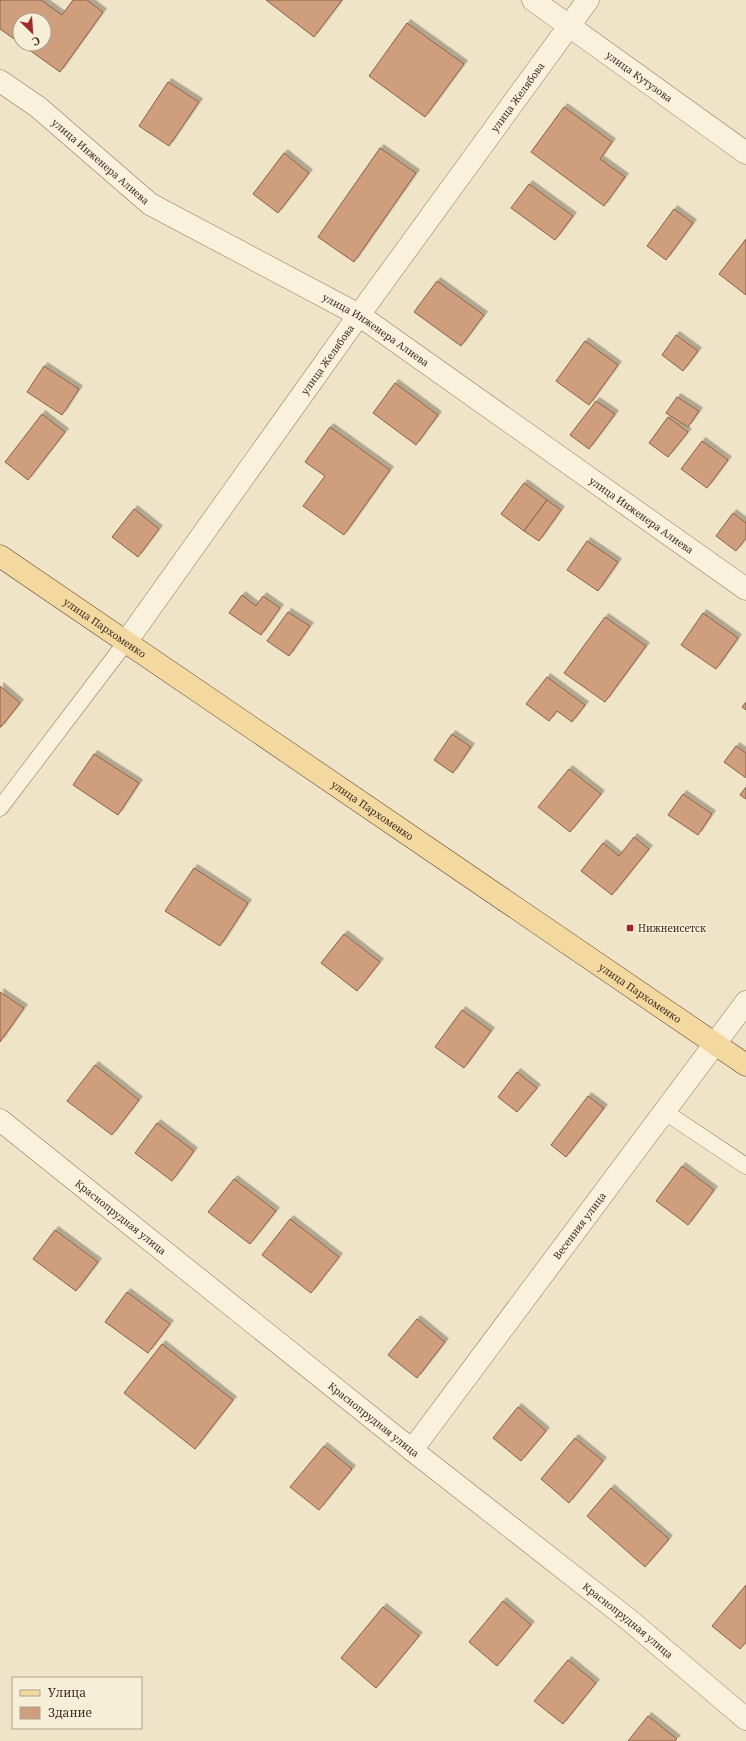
<svg xmlns="http://www.w3.org/2000/svg" width="746" height="1741" viewBox="0 0 746 1741" font-family="'Noto Serif',serif">
  <style>
    .building { fill: #cf9f7d; stroke: #8d5f41; filter: url(#shadow) }
    .lines { fill: none; stroke-linecap: round; stroke-linejoin: round }
    .lane-casing { stroke: #8d765c; stroke-width: 17 }
    .street-casing { stroke: #8d765c; stroke-width: 23 }
    .primary-casing { stroke: #5b4430; stroke-width: 23 }
    .lane { stroke: #faf1dc; stroke-width: 16 }
    .street { stroke: #faf1dc; stroke-width: 22 }
    .primary { stroke: #f3d9a0; stroke-width: 22 }
    .poi-dot { fill: #9e2a2b; stroke: #f7eed8; stroke-width: 1.5 }
    .labels { text-anchor: middle; stroke-width: 3; stroke-linejoin: round; paint-order: stroke }
    .street-label { font-size: 10px; fill: #3d2e20; stroke: #f7eed8 }
    .poi-label { font-size: 10px; fill: #3d2e20; stroke: #f7eed8; text-anchor: start }
  </style>
  <defs>
    <filter id="shadow"><feDropShadow dx="3.5" dy="-3.5" stdDeviation="0" flood-color="#0004"/></filter>
  </defs>
  <rect width="100%" height="100%" fill="#f0e4c8"/>
  <g class="building">
    <path d="M0,0H41L62,15L73,0H87L103,12L60,72L21,44H44V20H20V43L0,29Z"/>
    <path d="M266,0H342L314,37Z"/>
    <path d="M407,23L464,64L425,117L369,76Z"/>
    <path d="M168,82L199,102L169,146L139,126Z"/>
    <path d="M564,107L612,142L600,159L625,177L604,206L531,152Z"/>
    <path d="M380,148L416,173L354,262L318,237Z"/>
    <path d="M284,153L309,173L278,213L253,194Z"/>
    <path d="M529,184L573,216L555,240L511,208Z"/>
    <path d="M674,209L693,223L666,260L647,246Z"/>
    <path d="M746,239V295L719,274Z"/>
    <path d="M437,281L484,315L461,346L414,312Z"/>
    <path d="M676,335L698,351L683,371L662,355Z"/>
    <path d="M585,341L618,365L589,405L556,381Z"/>
    <path d="M44,366L79,389L62,415L27,392Z"/>
    <path d="M395,383L438,415L416,445L373,413Z"/>
    <path d="M677,397L699,411L688,427L666,413Z"/>
    <path d="M596,401L615,414L589,449L570,435Z"/>
    <path d="M42,414L65,432L28,480L5,462Z"/>
    <path d="M668,417L688,432L668,457L649,443Z"/>
    <path d="M330,427L390,470L344,535L303,506L325,476L305,462Z"/>
    <path d="M702,441L728,460L707,488L681,469Z"/>
    <path d="M524,483L547,500L524,531L501,514Z"/>
    <path d="M547,500L561,510L539,541L524,531Z"/>
    <path d="M134,509L159,529L138,557L112,537Z"/>
    <path d="M733,513L746,523V538L736,551L716,536Z"/>
    <path d="M587,541L618,562L598,591L567,570Z"/>
    <path d="M242,595L256,606L263,596L280,608L261,635L229,613Z"/>
    <path d="M288,612L310,626L289,656L267,641Z"/>
    <path d="M703,613L738,638L716,669L681,645Z"/>
    <path d="M605,617L646,646L605,702L564,673Z"/>
    <path d="M547,677L585,705L572,722L557,711L549,721L526,704Z"/>
    <path d="M0,686L20,703L1,727H0Z"/>
    <path d="M746,702V710L742,707Z"/>
    <path d="M452,734L471,747L453,773L434,760Z"/>
    <path d="M736,746L746,753V778L724,762Z"/>
    <path d="M94,754L139,783L118,815L73,785Z"/>
    <path d="M569,769L601,794L570,832L538,807Z"/>
    <path d="M746,787V799L740,795Z"/>
    <path d="M683,794L712,814L698,835L668,815Z"/>
    <path d="M634,837L649,849L612,895L581,871L603,843L619,856Z"/>
    <path d="M194,868L248,903L220,946L165,911Z"/>
    <path d="M344,934L380,962L357,991L321,963Z"/>
    <path d="M0,992L24,1008L0,1042Z"/>
    <path d="M462,1010L491,1031L464,1068L435,1047Z"/>
    <path d="M95,1065L139,1100L112,1135L67,1101Z"/>
    <path d="M517,1072L537,1088L517,1112L498,1097Z"/>
    <path d="M588,1096L604,1108L566,1157L551,1145Z"/>
    <path d="M157,1123L194,1151L172,1181L135,1153Z"/>
    <path d="M682,1166L714,1190L688,1225L656,1201Z"/>
    <path d="M234,1179L276,1211L250,1244L208,1212Z"/>
    <path d="M290,1219L339,1257L311,1293L262,1255Z"/>
    <path d="M55,1230L98,1262L76,1291L33,1259Z"/>
    <path d="M127,1292L170,1324L148,1353L105,1322Z"/>
    <path d="M417,1319L445,1342L417,1378L388,1355Z"/>
    <path d="M162,1344L233,1400L195,1449L124,1393Z"/>
    <path d="M518,1407L546,1431L521,1461L493,1438Z"/>
    <path d="M575,1438L603,1461L569,1503L541,1479Z"/>
    <path d="M324,1446L352,1469L319,1510L290,1487Z"/>
    <path d="M611,1488L669,1539L645,1567L587,1516Z"/>
    <path d="M746,1585V1642L740,1649L712,1626Z"/>
    <path d="M503,1601L531,1625L497,1666L469,1642Z"/>
    <path d="M383,1607L419,1636L376,1688L341,1658Z"/>
    <path d="M568,1660L596,1683L563,1724L534,1701Z"/>
    <path d="M648,1716L677,1739L675,1741H628Z"/>
  </g>
  <g class="lines">
    <defs>
      <g id="lane">
        <path d="M0,808L126,642"/>
        <path d="M665,1112L746,1166"/>
      </g>
      <g id="street">
        <path id="s1" d="M533,0L746,153"/>
        <path id="s2" d="M0,81L38,107L150,204L359,315L746,589"/>
        <path id="s3" d="M126,642L359,315L588,0"/>
        <path id="s4" d="M0,1120L412,1450L628,1619L746,1719"/>
        <path id="s5" d="M412,1450L746,1002"/>
      </g>
      <g id="primary">
        <path id="s6" d="M0,556L746,1065"/>
      </g>
    </defs>
    <use href="#lane" class="lane-casing"/>
    <use href="#street" class="street-casing"/>
    <use href="#primary" class="primary-casing"/>
    <use href="#lane" class="lane"/>
    <use href="#street" class="street"/>
    <use href="#primary" class="primary"/>
  </g>
  <rect class="poi-dot" x="626" y="924" width="8" height="8" rx="2"/>
  <g class="labels">
    <g class="street-label">
      <text dy="4" stroke="none"><textPath href="#s1" startOffset="131">улица Кутузова</textPath></text>
      <text dy="4" stroke="none"><textPath href="#s3" startOffset="671">улица Желябова</textPath></text>
      <text dy="4" stroke="none"><textPath href="#s2" startOffset="129">улица Инженера Алиева</textPath></text>
      <text dy="4" stroke="none"><textPath href="#s2" startOffset="453">улица Инженера Алиева</textPath></text>
      <text dy="4" stroke="none"><textPath href="#s3" startOffset="347">улица Желябова</textPath></text>
      <text dy="4" stroke="none"><textPath href="#s2" startOffset="777">улица Инженера Алиева</textPath></text>
      <text dy="4" stroke="none"><textPath href="#s6" startOffset="127">улица Пархоменко</textPath></text>
      <text dy="4" stroke="none"><textPath href="#s6" startOffset="451">улица Пархоменко</textPath></text>
      <text dy="4" stroke="none"><textPath href="#s6" startOffset="775">улица Пархоменко</textPath></text>
      <text dy="4" stroke="none"><textPath href="#s4" startOffset="155">Краснопрудная улица</textPath></text>
      <text dy="4" stroke="none"><textPath href="#s5" startOffset="280">Весенняя улица</textPath></text>
      <text dy="4" stroke="none"><textPath href="#s4" startOffset="479">Краснопрудная улица</textPath></text>
      <text dy="4" stroke="none"><textPath href="#s4" startOffset="803">Краснопрудная улица</textPath></text>
    </g>
    <g class="poi-label">
      <text x="638" y="932">Нижнеисетск</text>
    </g>
  </g>
  <rect x="12" y="1677" width="130" height="52" fill="#f7eed8" stroke="#ada18e"/>
  <rect x="20" y="1690" width="20" height="6" fill="#f3d9a0" stroke="#ada18e"/>
  <text x="48" y="1697" font-size="12" fill="#3d2e20">Улица</text>
  <rect x="20" y="1707" width="20" height="12" fill="#cf9f7d" stroke="#ada18e"/>
  <text x="48" y="1717" font-size="12" fill="#3d2e20">Здание</text>
  <g transform="translate(32 32) rotate(155)"><circle r="19" fill="#f7eed8" stroke="#ada18e"/>
  <path d="M0-3L7 15L0 10L-7 15Z" fill="#9e2a2b"/>
  <text y="-6" font-size="11" font-weight="bold" text-anchor="middle" fill="#3d2e20">С</text>
  </g>
</svg>
